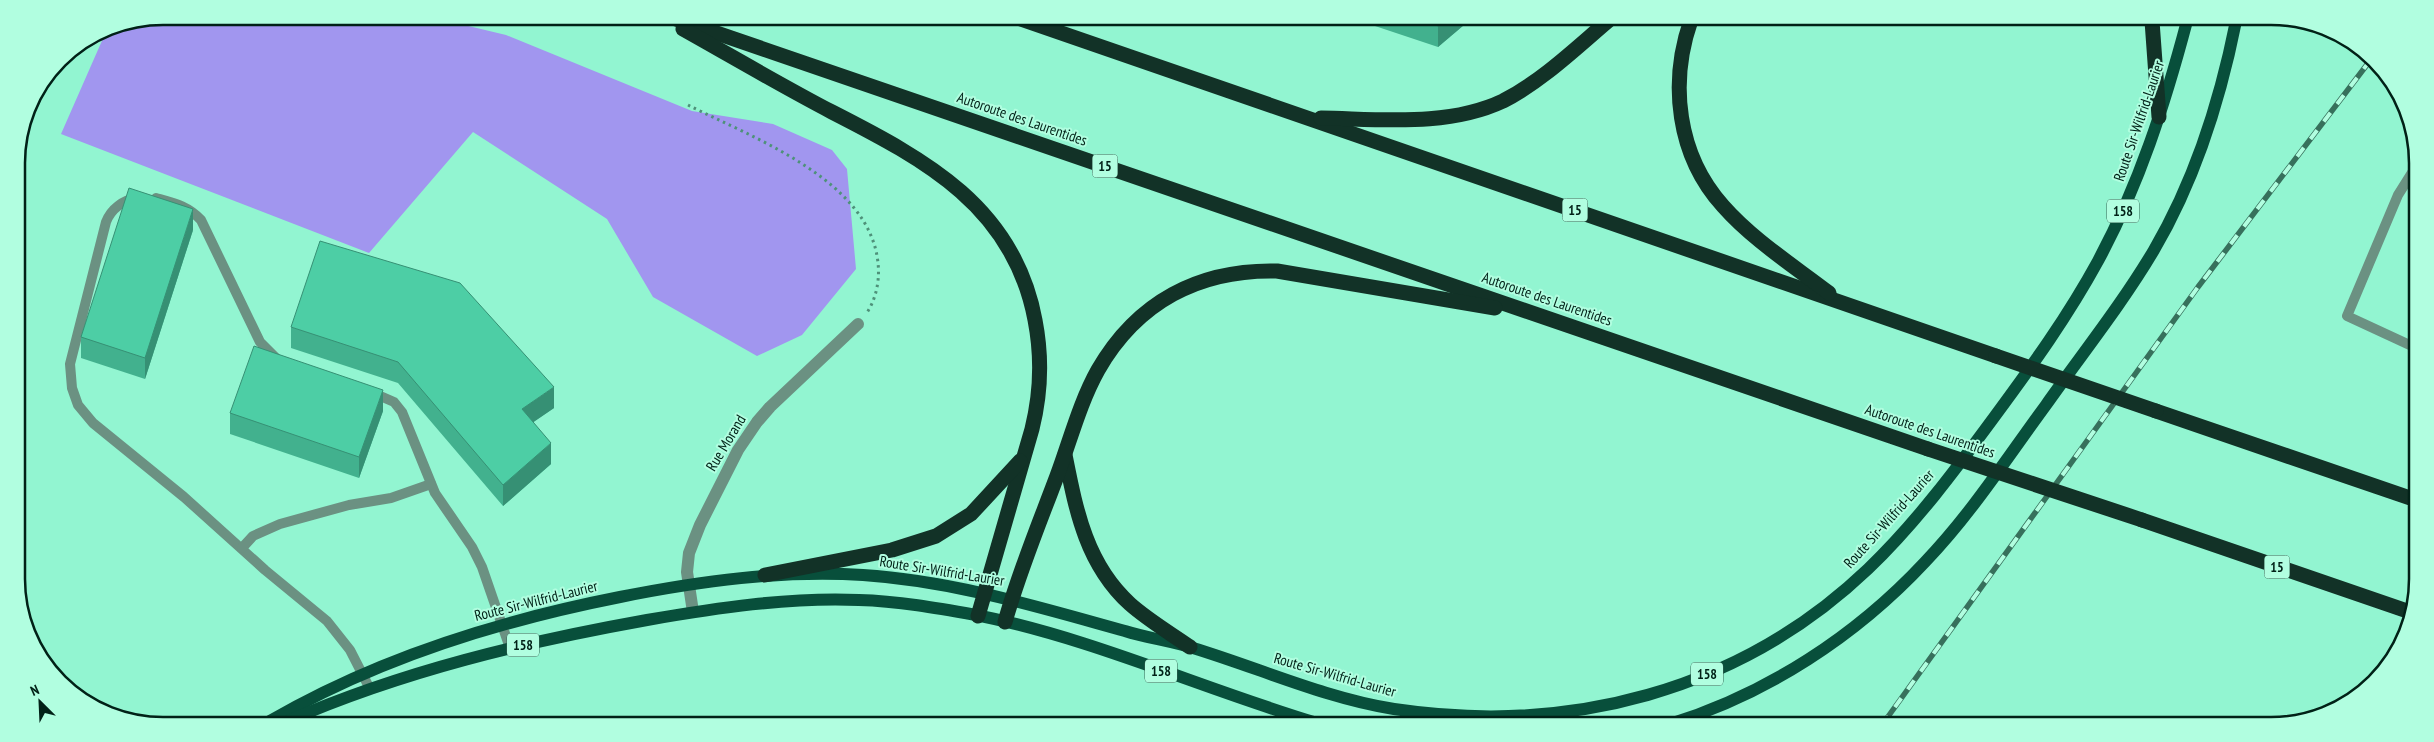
<svg xmlns="http://www.w3.org/2000/svg" width="2434" height="742" viewBox="0 0 2434 742" font-family="'PT Sans Narrow',sans-serif">
  <style>
    .forest { fill: #a196ef }
    .lines { fill: none; stroke-linecap: round; stroke-linejoin: round }
    .path { stroke: #4e9179; stroke-width: 3; stroke-dasharray: 2.5 4; stroke-linecap: butt }
    .lane { stroke: #6b9182; stroke-width: 10 }
    .street { stroke: #6b9182; stroke-width: 12 }
    .primary { stroke: #084f3b; stroke-width: 12 }
    .highway { stroke: #123227; stroke-width: 15 }
    .rail-casing { stroke: #37705c; stroke-width: 5.5 }
    .rail { stroke: #b1fee0; stroke-width: 4; stroke-dasharray: 11; stroke-linecap: butt }
    .highway-bridge { stroke: #123227; stroke-width: 15 }
    .wall { fill: #42b18e }
    .shaded-wall { fill: #369074 }
    .building { fill: #4dcea5; stroke: #369074 }
    .labels { text-anchor: middle; stroke-width: 4; stroke-linejoin: round; paint-order: stroke }
    .shield { fill: #b1fee0; stroke: #366353; stroke-width: 1 }
    .shield-label { font-size: 14px; font-weight: bold; fill: #012117 }
    .street-label { font-size: 15px; fill: #012117; stroke: #b1fee0 }
    .rim { fill: none; stroke: #012117; stroke-width: 2.5 }
  </style>
  <rect width="100%" height="100%" fill="#92f5d1"/>
  <path class="forest" d="M163,16L431,17L506,35L692,111L773,124L832,150L847,169L856,269L802,335L757,356L653,297L607,219L473,132L369,253L61,134L108,27Z"/>
  <g class="lines">
    <path class="path" d="M688,105C753,138 870,180 878,263C880,280 876,300 866,314"/>
    <g class="lane">
      <path d="M137,198C123,200 111,209 106,222L70,364L72,388L78,405L93,423L184,497L265,570L327,621L350,650L370,689"/>
      <path d="M156,198C174,203 188,206 201,220L260,342L277,359"/>
      <path d="M2414,347L2347,316L2398,195L2415,168"/>
      <path d="M371,392L394,402L402,412L435,493L472,547L482,567L510,648"/>
      <path d="M242,548L253,536L280,524L349,505L391,498L431,484"/>
    </g>
    <path class="street" d="M693,612L687,572L689,553L700,525L738,450L757,422L770,407L858,324"/>
    <g class="primary">
      <path d="M270,721C378,658 498,621 620,597C700,581 781,570 863,575C954,581 1038,607 1125,631C1147,638 1171,641 1193,648C1259,668 1325,698 1394,709C1568,735 1739,692 1868,569C1916,523 1956,469 1995,416C2032,366 2068,316 2098,261C2139,185 2165,104 2187,21"/>
      <path d="M288,721C403,671 524,642 647,620C716,608 788,597 859,600C898,601 937,608 976,615C1092,638 1203,689 1317,723"/>
      <path d="M1670,724C1767,694 1856,636 1925,562C1971,514 2007,458 2046,405C2082,354 2122,304 2154,250C2195,180 2220,101 2236,21"/>
    </g>
    <g class="highway">
      <path d="M670,17L1928,449"/>
      <path d="M1018,18L1996,356"/>
      <path d="M1691,20C1669,83 1677,155 1723,206C1753,240 1794,266 1829,293"/>
      <path d="M2152,21L2159,117"/>
      <path d="M683,29C733,57 782,86 832,112C926,160 1014,207 1035,320C1042,356 1041,393 1032,429L978,616"/>
      <path d="M1321,118C1381,119 1448,127 1503,101C1542,81 1576,48 1609,20"/>
      <path d="M2156,411L2413,499"/>
      <path d="M1065,455C1076,510 1086,564 1130,604C1148,620 1170,633 1190,647"/>
      <path d="M2142,520L2413,613"/>
      <path d="M765,575L892,550L936,536L971,514L1020,461"/>
      <path d="M1005,622C1019,572 1039,524 1057,476C1070,441 1080,402 1098,370C1137,302 1199,269 1277,271L1495,308"/>
    </g>
    <defs>
      <path id="rail" d="M1882,725L2198,287L2372,58"/>
    </defs>
    <use href="#rail" class="rail-casing"/>
    <use href="#rail" class="rail"/>
    <g class="highway-bridge">
      <path d="M1996,356L2156,411"/>
      <path d="M1928,449L2142,520"/>
    </g>
  </g>
  <g class="wall">
    <path d="M1354,19H1471L1438,47Z"/>
    <path d="M193,230L145,379L81,358V337Z"/>
    <path d="M291,327L554,408L533,422L551,464L503,506L398,383L291,348Z"/>
    <path d="M383,411L359,478L230,434V413Z"/>
  </g>
  <g class="shaded-wall">
    <path d="M1446,19H1471L1438,47V26Z"/>
    <path d="M193,209V230L145,379V358Z"/>
    <path d="M554,387V408L522,430V409Z"/>
    <path d="M383,390V411L359,478V457Z"/>
    <path d="M551,443V464L503,506V485Z"/>
  </g>
  <g class="building">
    <path d="M1418,19H1446L1438,26Z"/>
    <path d="M129,188L193,209L145,358L81,337Z"/>
    <path d="M320,241L460,283L554,387L522,409L551,443L503,485L398,362L291,327Z"/>
    <path d="M254,346L383,390L359,457L230,413Z"/>
  </g>
  <g class="labels">
    <g class="shield">
      <rect x="1092.5" y="154.5" width="25" height="23" rx="4"/>
      <rect x="1562.5" y="198.5" width="25" height="23" rx="4"/>
      <rect x="2107" y="199.5" width="32" height="23" rx="4"/>
      <rect x="2264.5" y="555.5" width="25" height="23" rx="4"/>
      <rect x="507" y="633.5" width="32" height="23" rx="4"/>
      <rect x="1145" y="659.5" width="32" height="23" rx="4"/>
      <rect x="1691" y="662.5" width="32" height="23" rx="4"/>
    </g>
    <g class="shield-label">
      <text x="1105" y="171">15</text>
      <text x="1575" y="215">15</text>
      <text x="2123" y="216">158</text>
      <text x="2277" y="572">15</text>
      <text x="523" y="650">158</text>
      <text x="1161" y="676">158</text>
      <text x="1707" y="679">158</text>
    </g>
    <g class="street-label">
      <text transform="translate(1022 119) rotate(19)" y="5">Autoroute des Laurentides</text>
      <text transform="translate(2139 121) rotate(-71)" y="5">Route Sir-Wilfrid-Laurier</text>
      <text transform="translate(1547 299) rotate(19)" y="5">Autoroute des Laurentides</text>
      <text transform="translate(1930 431) rotate(19)" y="5">Autoroute des Laurentides</text>
      <text transform="translate(726 443) rotate(-59)" y="5">Rue Morand</text>
      <text transform="translate(1889 519) rotate(-48)" y="5">Route Sir-Wilfrid-Laurier</text>
      <text transform="translate(942 571) rotate(9)" y="5">Route Sir-Wilfrid-Laurier</text>
      <text transform="translate(536 601) rotate(-14)" y="5">Route Sir-Wilfrid-Laurier</text>
      <text transform="translate(1335 675) rotate(16)" y="5">Route Sir-Wilfrid-Laurier</text>
    </g>
  </g>
  <path d="M0 0H2434V742H0ZM163 25H2271A138 138 0 0 1 2409 163V579A138 138 0 0 1 2271 717H163A138 138 0 0 1 25 579V163A138 138 0 0 1 163 25Z" fill="#b1fee0" fill-rule="evenodd"/>
  <path class="rim" d="M163 25H2271A138 138 0 0 1 2409 163V579A138 138 0 0 1 2271 717H163A138 138 0 0 1 25 579V163A138 138 0 0 1 163 25Z"/>
  <g transform="translate(40 702) rotate(336)" stroke="#b1fee0" stroke-width="4" paint-order="stroke">
  <path d="M0-4L9 19L0 12L-9 19Z" fill="#012117"/>
  <text y="-8" font-size="14" font-weight="bold" text-anchor="middle" fill="#012117">N</text>
  </g>
</svg>
